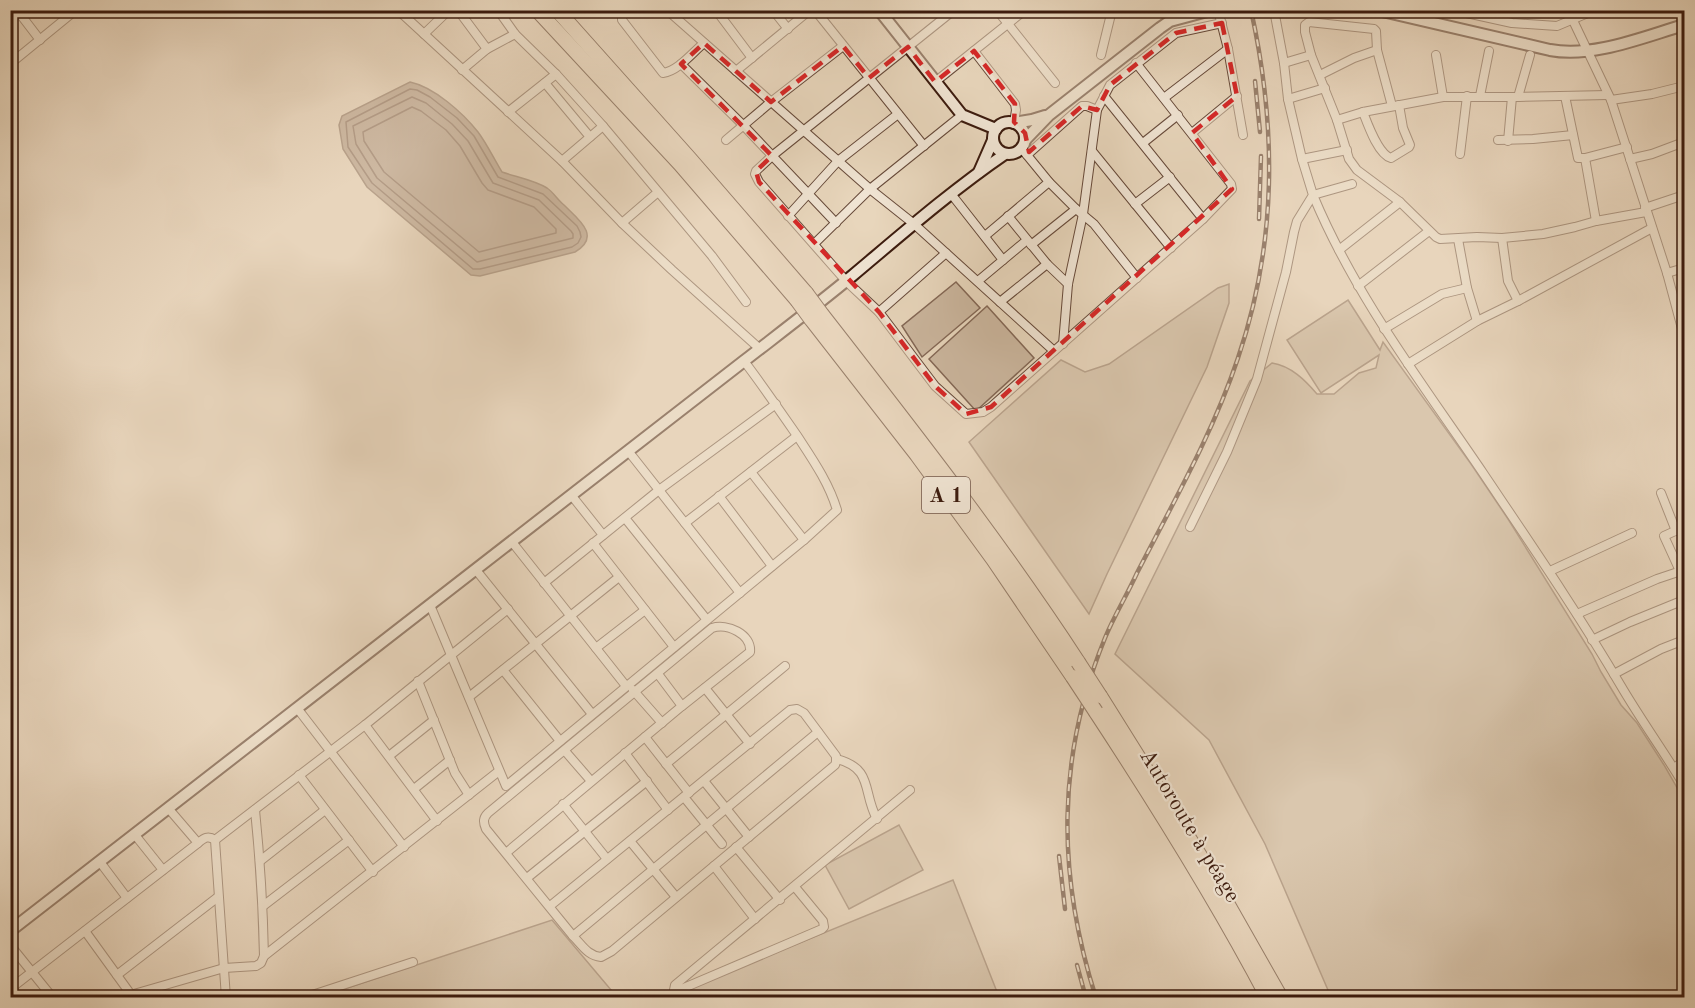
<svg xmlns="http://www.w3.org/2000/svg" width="1695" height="1008" viewBox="0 0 1695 1008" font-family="'Old Standard TT',serif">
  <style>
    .green { fill: #cbb69e; stroke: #846856; stroke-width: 1.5 }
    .water { fill: #ae9681; stroke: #806553; stroke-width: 1.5 }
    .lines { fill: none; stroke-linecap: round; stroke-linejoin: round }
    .shore { stroke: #755848; stroke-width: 1.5 }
    .street-casing { stroke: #674a3a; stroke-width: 10 }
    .secondary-casing { stroke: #3c1b0e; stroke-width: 14 }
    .highway-casing { stroke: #3c1b0e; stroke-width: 16 }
    .street { stroke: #f0e4d3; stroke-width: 8 }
    .secondary { stroke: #f0e4d3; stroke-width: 10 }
    .highway { stroke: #e8d6bc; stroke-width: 14 }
    .rail-casing { stroke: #3c1b0e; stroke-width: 4.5 }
    .rail { stroke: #f0e4d3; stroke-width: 2; stroke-dasharray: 7; stroke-linecap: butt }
    .highway-bridge-casing { stroke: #3c1b0e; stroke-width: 16; stroke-linecap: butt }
    .highway-bridge { stroke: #e8d6bc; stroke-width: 14 }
    .marked { fill: none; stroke: #d62828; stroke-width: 4.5; stroke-dasharray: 12 8; stroke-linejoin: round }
    .labels { text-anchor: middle; stroke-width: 4.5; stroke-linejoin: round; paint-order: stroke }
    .shield { fill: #f0e4d3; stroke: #725749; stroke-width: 1.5 }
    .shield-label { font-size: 21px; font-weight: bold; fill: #3c1b0e }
    .street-label { font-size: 22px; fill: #3c1b0e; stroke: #f0e4d3 }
  </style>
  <rect width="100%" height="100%" fill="#e8d6bc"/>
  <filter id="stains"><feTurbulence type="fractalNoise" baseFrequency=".00333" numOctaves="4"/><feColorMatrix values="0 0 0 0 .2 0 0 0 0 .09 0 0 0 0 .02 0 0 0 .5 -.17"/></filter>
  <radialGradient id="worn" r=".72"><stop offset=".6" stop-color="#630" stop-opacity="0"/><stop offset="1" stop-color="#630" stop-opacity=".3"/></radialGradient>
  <g class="green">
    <path d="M956,282L980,308L922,357L902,326Z"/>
    <path d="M1229,284V303L1207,367L1107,574L1089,614L969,442L1061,360L1085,372L1109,364L1218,288Z"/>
    <path d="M1348,300L1380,350L1383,342L1471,464L1508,519L1592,654L1601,672L1621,705L1637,723L1664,765L1684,800V997H1331L1265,844L1209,740L1115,654L1250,381L1272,363C1291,366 1305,380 1317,394H1334L1359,373L1376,368L1379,355L1321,393L1287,340Z"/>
    <path d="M987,306L1034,358L976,411L929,359Z"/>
    <path d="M899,825L923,870L849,909L825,865Z"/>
    <path d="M953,880L999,997L665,998Z"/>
    <path d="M552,920L617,997H320Z"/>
  </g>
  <path class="water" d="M410,82C434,87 463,113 478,132C487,144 494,159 502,172C516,177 534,180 547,188C553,192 558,200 564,205C578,219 602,236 575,252L480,276L471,275L367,187L343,149L339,125L342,116Z"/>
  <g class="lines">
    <g class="shore">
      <path d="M410,89L417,90L430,97L457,118L474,136L498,177L543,194L577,226L580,232L581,237L578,243L572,247L480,269H473L372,183L348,147L346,122Z"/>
      <path d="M412,97L426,103L452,124L468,141L493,183L539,200L571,231L573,234V238L477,262L377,178L356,144L353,126Z"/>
      <path d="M412,107L421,111L446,130L460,146L482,183L488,190L534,207L556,229V233L479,252L384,172L364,141L363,132Z"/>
    </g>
    <defs>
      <g id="street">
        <path d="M17,10L40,40"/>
        <path d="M398,10L562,161L622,223L672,270L760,349"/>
        <path d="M458,10L487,49"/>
        <path d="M498,10L515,34L556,74L603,126L712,256L746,302"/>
        <path d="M629,10L622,16V20L663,73C678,71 692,53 704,43"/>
        <path d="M667,10L870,189L914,224L1054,351"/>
        <path d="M716,10L752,58"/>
        <path d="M773,10L788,29"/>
        <path d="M815,10L924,146"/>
        <path d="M954,10L772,156L756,171L755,174L759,182L846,281L879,312L935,386L966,414L983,412L991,407L1203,219L1232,189L1231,184L1136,63"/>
        <path d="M997,10L1055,83"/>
        <path d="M1218,10L1228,49L1243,135"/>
        <path d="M1453,10L1512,23L1557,26L1595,10"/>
        <path d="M1568,10L1611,100L1667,273L1684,336"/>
        <path d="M424,34L449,10"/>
        <path d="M974,51L1015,104L1016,110L1014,123"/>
        <path d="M1101,55L1112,10"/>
        <path d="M1436,55L1443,97"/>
        <path d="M1284,63L1311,55"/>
        <path d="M10,64L76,10"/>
        <path d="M681,64L743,125L836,223"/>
        <path d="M462,70L487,49L515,34"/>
        <path d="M736,71L810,10"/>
        <path d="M1320,75L1354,58L1377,50"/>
        <path d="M935,82L1025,10"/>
        <path d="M545,83L590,137"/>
        <path d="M1104,96L1203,219"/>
        <path d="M1480,96L1489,51"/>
        <path d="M1565,96L1578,158H1585L1627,147"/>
        <path d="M1518,97L1530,55"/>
        <path d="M1164,98L1228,49"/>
        <path d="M1288,99L1325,88"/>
        <path d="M1611,100L1652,94L1684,86"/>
        <path d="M1392,106L1377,50L1376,31L1374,29L1309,22L1305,25V32L1311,55L1337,120L1349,159L1357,170L1400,202L1436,237L1440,239L1477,237L1502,238L1543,234L1575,227L1596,221L1646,212"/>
        <path d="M508,112L556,74"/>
        <path d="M1363,112C1368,125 1378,154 1391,158L1409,147L1410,145L1403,128L1399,105"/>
        <path d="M1337,120L1363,112L1443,97H1518L1608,95"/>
        <path d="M1192,133L1237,96"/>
        <path d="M726,140L771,102L843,46"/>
        <path d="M1498,140L1533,139L1573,135"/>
        <path d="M1508,141L1512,97"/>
        <path d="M1143,143L1178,115"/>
        <path d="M1022,149L1049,182L1076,209L1094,224L1137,278"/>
        <path d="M1092,151L1171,248"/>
        <path d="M1460,154L1467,96"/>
        <path d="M1027,155L1082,106H1087L1097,110"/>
        <path d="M1585,158L1596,221"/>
        <path d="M1302,159L1347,150"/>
        <path d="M1630,159L1652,154L1684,142"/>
        <path d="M562,161L603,126"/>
        <path d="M1352,184L1313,195C1355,296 1422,383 1483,473C1530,543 1578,613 1621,686C1641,720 1664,752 1684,785"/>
        <path d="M952,195L1003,260"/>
        <path d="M1135,204L1170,177"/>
        <path d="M1645,208L1684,195"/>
        <path d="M788,216L838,161L898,114"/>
        <path d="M1008,216L1047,264L1068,284"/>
        <path d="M622,223L658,192"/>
        <path d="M985,236L1049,182"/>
        <path d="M1502,238L1508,281L1518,301"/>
        <path d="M1458,239L1467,288L1477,321"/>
        <path d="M814,244L870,189L962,115"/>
        <path d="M1031,245L1076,209"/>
        <path d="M1339,250L1400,202"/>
        <path d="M1667,273L1684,268"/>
        <path d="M978,281L1027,240"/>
        <path d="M1358,286L1429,231"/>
        <path d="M1000,302L1047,264"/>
        <path d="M879,312L946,253"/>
        <path d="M1384,329L1442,294L1467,288"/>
        <path d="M1063,344L1068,284L1083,214L1097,110L1110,85L1176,33L1222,23"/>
        <path d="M1408,364L1477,321L1518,301L1652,228"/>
        <path d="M629,452L740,593"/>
        <path d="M751,472L804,540"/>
        <path d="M1661,493L1676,531"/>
        <path d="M572,496L603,535"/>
        <path d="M719,496L772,566"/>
        <path d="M625,518L707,620"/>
        <path d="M685,523L797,436"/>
        <path d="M1190,527L1227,452L1257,379L1286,272L1294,232L1297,221L1313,195L1302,159L1288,99L1284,63L1274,10"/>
        <path d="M512,542L626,686"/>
        <path d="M593,543L674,647"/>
        <path d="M476,570L592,714"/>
        <path d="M1550,571L1632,533"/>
        <path d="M1680,571L1664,536L1684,527"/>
        <path d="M544,583L659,490L776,404"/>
        <path d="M430,605L506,786L804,540L837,510C829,483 813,460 798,437C780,411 763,386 744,361"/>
        <path d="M1577,614L1657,579L1684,570"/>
        <path d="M1592,640L1630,622L1684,600"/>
        <path d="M596,648L645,610"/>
        <path d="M503,670L560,741"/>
        <path d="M658,674L682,706"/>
        <path d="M1614,674L1661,649L1684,640"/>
        <path d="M418,681L455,773L469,795"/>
        <path d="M705,688L750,744"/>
        <path d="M633,690L662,723"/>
        <path d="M469,697L619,577"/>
        <path d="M297,708L404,847"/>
        <path d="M365,725L437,821"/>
        <path d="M645,737L689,793"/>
        <path d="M565,751L591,781"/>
        <path d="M625,753L668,810"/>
        <path d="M389,756L434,720"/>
        <path d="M837,759C874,769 862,792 877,819"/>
        <path d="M666,764L785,666"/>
        <path d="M1674,768L1684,761"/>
        <path d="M299,775L373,872"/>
        <path d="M704,781L749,837"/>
        <path d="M414,789L450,760"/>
        <path d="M684,797L722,844"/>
        <path d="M563,804L607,859"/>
        <path d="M168,808L198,843"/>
        <path d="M135,835L163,870"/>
        <path d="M215,840L365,725L508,609"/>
        <path d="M630,841L676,897"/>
        <path d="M736,847L780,900"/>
        <path d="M506,853L682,706L750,652C752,634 727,623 712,628L488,813C483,818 483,822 486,829L573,936C582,945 588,956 601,957L612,951L835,765L836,762V756L804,713L797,709L790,710L550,906"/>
        <path d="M260,861L325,810"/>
        <path d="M100,862L127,898"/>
        <path d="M714,866L755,919"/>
        <path d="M527,878L647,781"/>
        <path d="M795,887L823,921L824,927L822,929L686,987L677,991L674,990L675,985L910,790"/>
        <path d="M263,906L349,840"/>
        <path d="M85,931L132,996"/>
        <path d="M573,936L818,732"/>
        <path d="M10,945L53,998"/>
        <path d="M264,956L499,771"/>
        <path d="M117,975L218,897"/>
        <path d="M10,989L198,843C204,838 208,835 215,840L226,998"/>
        <path d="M120,998L224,968L256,966L261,963L264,956C263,907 260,859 255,810"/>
        <path d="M303,998L413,962"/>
      </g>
      <g id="secondary">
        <path d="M879,10L962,115L996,129"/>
        <path d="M1378,10L1550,50C1593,58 1643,37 1684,25"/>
        <circle cx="1009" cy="138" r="16"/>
        <path d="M1014,123L1032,120L1045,116"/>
        <path d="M1025,140L1049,115L1160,28L1170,21L1211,10"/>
        <path d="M979,172L993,140"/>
        <path d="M10,931L744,361C780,333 817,305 852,276C902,234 951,191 1005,154"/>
      </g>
      <g id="highway">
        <path d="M537,10L680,164L797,300"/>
        <path d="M557,10L690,159L806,293"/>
        <path d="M820,312C909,426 999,541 1078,662"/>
        <path d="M811,319L917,455L993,559L1073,677"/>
        <path d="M1100,696L1202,859L1281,998"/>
        <path d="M1096,712C1157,805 1216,899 1268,998"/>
      </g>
    </defs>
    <use href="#street" class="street-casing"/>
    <use href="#secondary" class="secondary-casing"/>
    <use href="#highway" class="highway-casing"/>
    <use href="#street" class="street"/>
    <use href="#secondary" class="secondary"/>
    <use href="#highway" class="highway"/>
    <defs>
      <g id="rail">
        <path d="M1255,81L1260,132"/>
        <path d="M1259,219L1261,156"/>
        <path d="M1059,856L1065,909"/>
        <path d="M1077,965L1086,998"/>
        <path d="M1096,998C1057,875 1056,758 1105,638C1114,616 1127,595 1137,573C1173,503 1213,433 1238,358C1277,243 1277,128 1251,10"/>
      </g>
    </defs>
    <use href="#rail" class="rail-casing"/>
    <use href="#rail" class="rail"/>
    <defs>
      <g id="highway-bridge">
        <path d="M806,293L820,312"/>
        <path d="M797,300L811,319"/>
        <path d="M1078,662L1100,696"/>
        <path d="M1073,677L1096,712"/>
      </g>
    </defs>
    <use href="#highway-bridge" class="highway-bridge-casing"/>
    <use href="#highway-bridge" class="highway-bridge"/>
  </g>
  <path d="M0 0H1695V1008H0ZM1222,23L1237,96L1192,133L1232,189L991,407L966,414L935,386L879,312L759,182L756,171L772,156L681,64L704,43L771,102L843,46L869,78L908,47L935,82L974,51L1015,104L1014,122L1025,133L1029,152L1082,106L1097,110L1110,85L1176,33Z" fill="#e8d6bc" fill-opacity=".55" fill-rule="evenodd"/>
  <path class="marked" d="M1222,23L1237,96L1192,133L1232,189L991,407L966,414L935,386L879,312L759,182L756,171L772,156L681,64L704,43L771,102L843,46L869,78L908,47L935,82L974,51L1015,104L1014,122L1025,133L1029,152L1082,106L1097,110L1110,85L1176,33Z"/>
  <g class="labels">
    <rect class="shield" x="922" y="477" width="48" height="36" rx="4.5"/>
    <g class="shield-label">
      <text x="946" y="502">A 1</text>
    </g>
    <g class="street-label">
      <text transform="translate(1191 825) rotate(59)" y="8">Autoroute à péage</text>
    </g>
  </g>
  <rect width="1695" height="1008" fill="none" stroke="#e8d6bc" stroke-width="36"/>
  <rect x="12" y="12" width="1671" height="984" fill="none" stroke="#3c1b0e" stroke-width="3"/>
  <rect x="18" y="18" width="1659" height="972" fill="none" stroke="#3c1b0e" stroke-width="1.5"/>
  <rect width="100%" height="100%" filter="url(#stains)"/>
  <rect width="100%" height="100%" fill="url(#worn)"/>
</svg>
